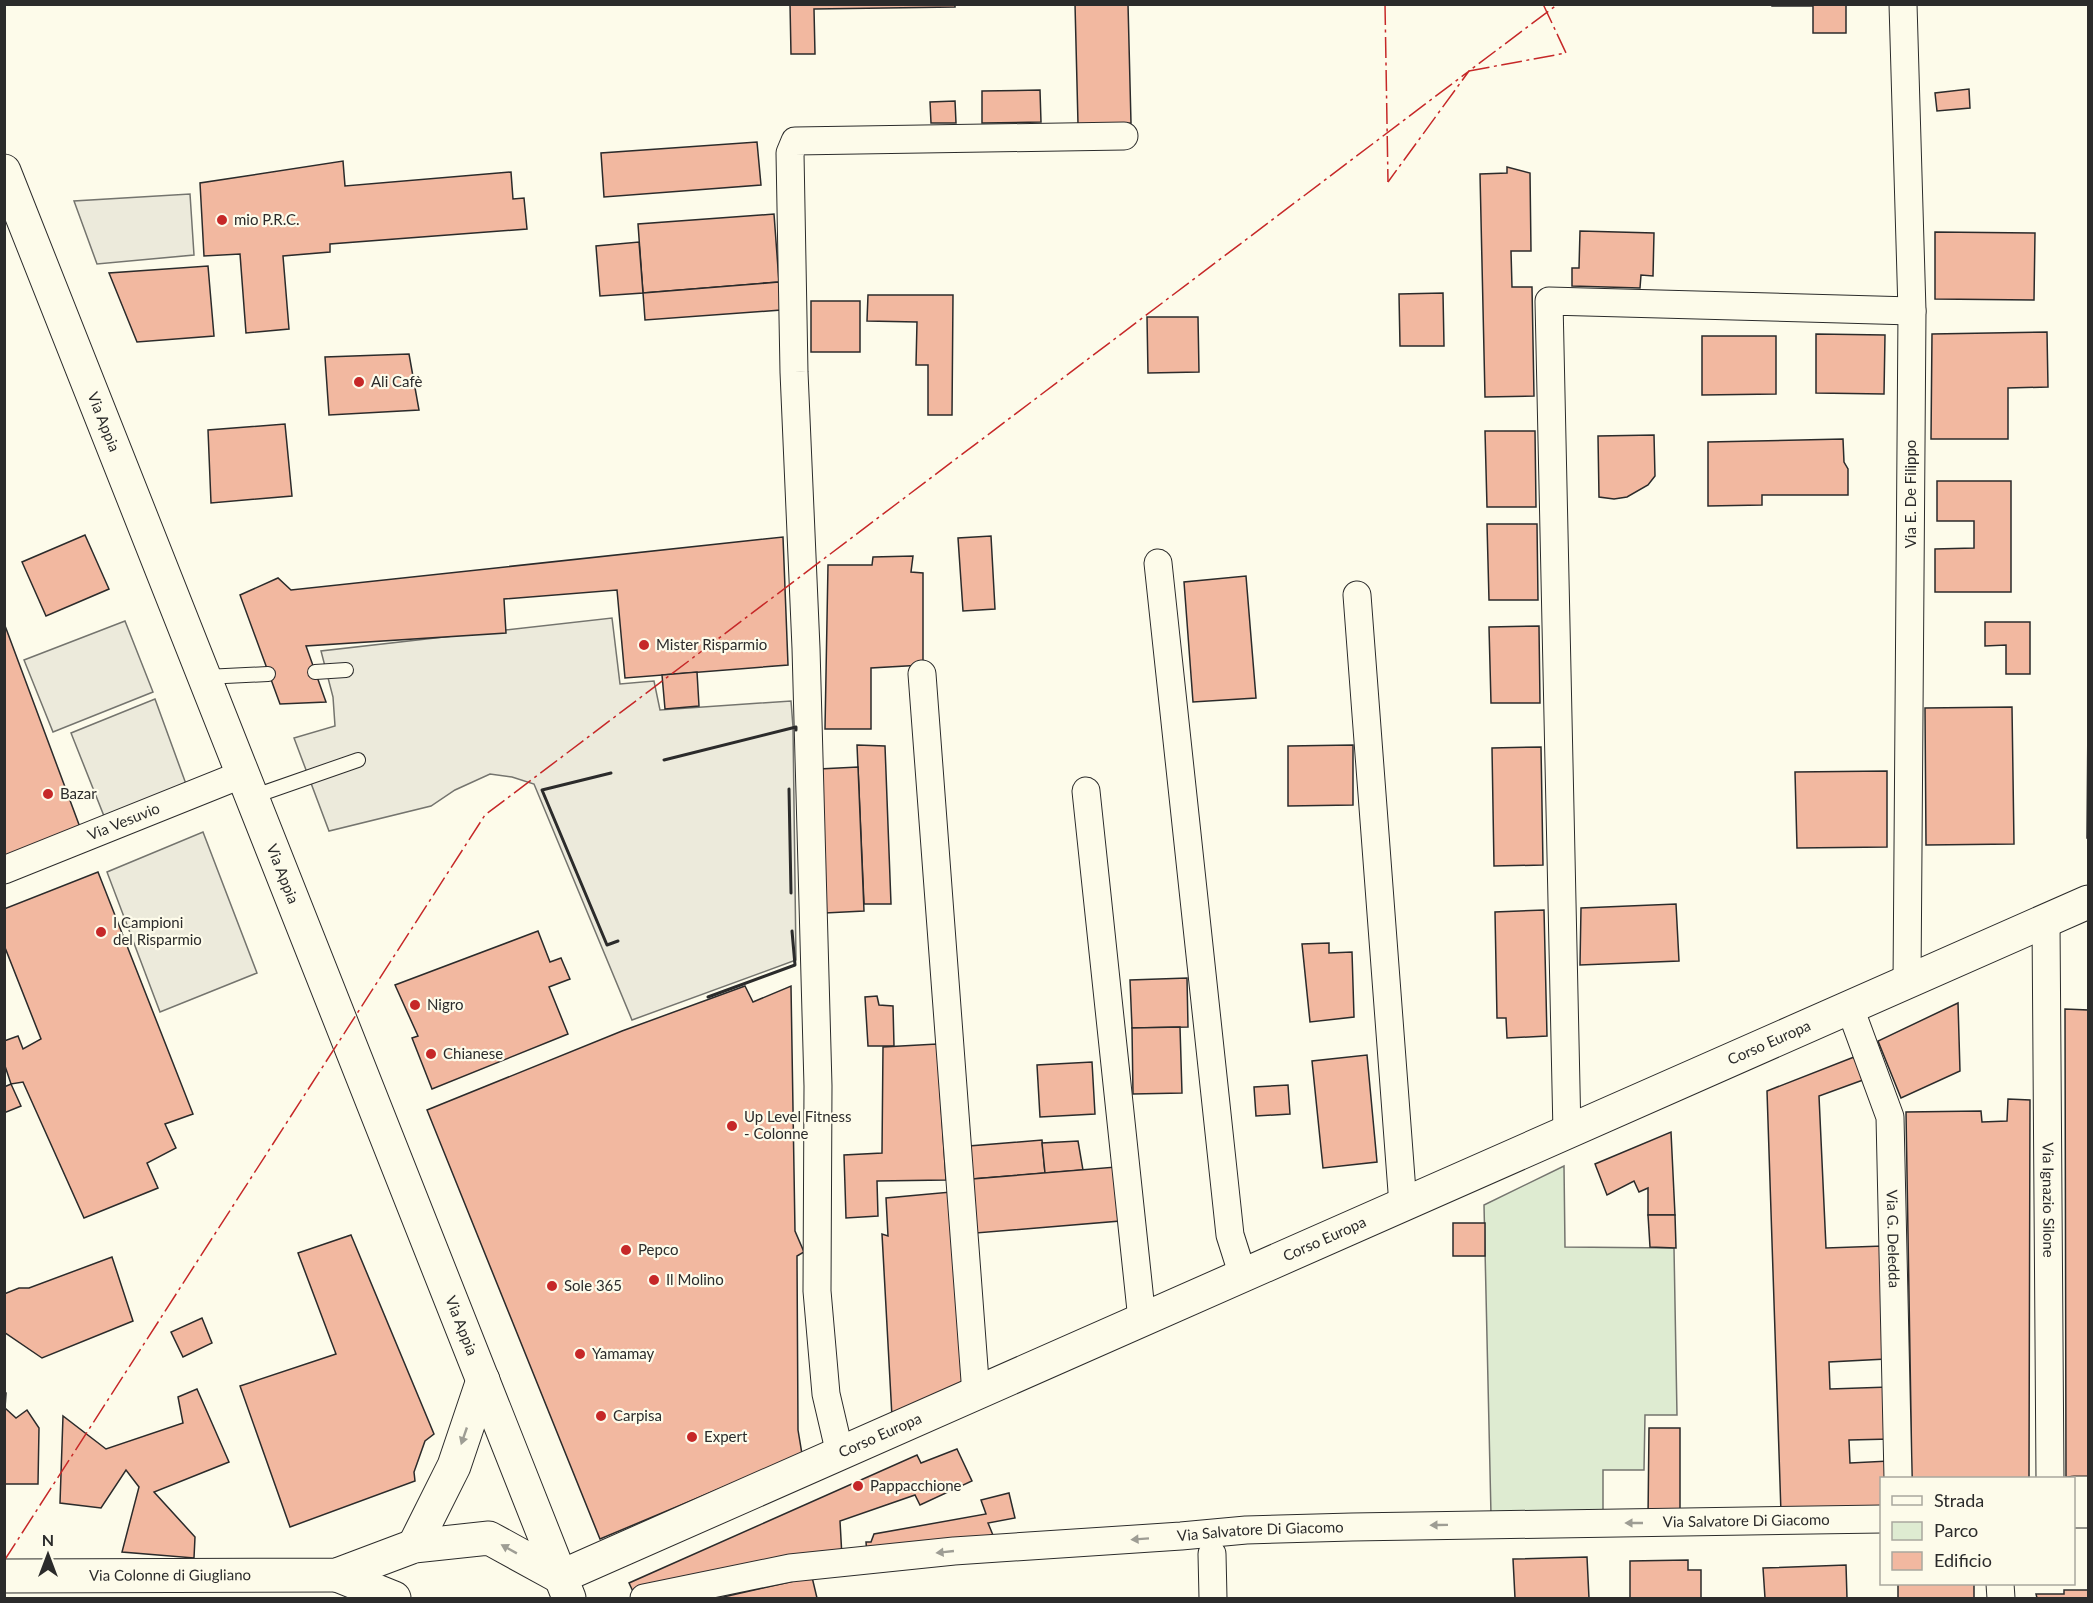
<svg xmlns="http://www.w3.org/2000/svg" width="2093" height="1603" viewBox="0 0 2093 1603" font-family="Lato,sans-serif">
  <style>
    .green { fill: #deebd1; stroke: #74746e; stroke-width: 1.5 }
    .parking { fill: #eceadb; stroke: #74746e; stroke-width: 1.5 }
    .building { fill: #f2b8a0; stroke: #2b2b2b; stroke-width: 1.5 }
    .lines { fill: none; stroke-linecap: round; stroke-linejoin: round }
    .lane-casing { stroke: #2b2b2b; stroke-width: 16 }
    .street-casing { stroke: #2b2b2b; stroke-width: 29 }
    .secondary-casing { stroke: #2b2b2b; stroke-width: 35 }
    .primary-casing { stroke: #2b2b2b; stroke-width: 35 }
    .lane { stroke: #fdfbea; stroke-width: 14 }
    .street { stroke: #fdfbea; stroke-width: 27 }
    .secondary { stroke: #fdfbea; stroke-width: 33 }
    .primary { stroke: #fdfbea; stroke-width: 33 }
    .wall { stroke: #2b2b2b; stroke-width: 3 }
    .power { stroke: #c62828; stroke-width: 1.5; stroke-dasharray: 21 4.5 3 4.5; stroke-linecap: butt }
    .oneway { fill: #9e9d94 }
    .poi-dot { fill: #c62828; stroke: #fdfbea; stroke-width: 2 }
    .labels { text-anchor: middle; stroke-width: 4.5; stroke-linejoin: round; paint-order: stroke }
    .poi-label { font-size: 15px; fill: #2b2b2b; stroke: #fdfbea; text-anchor: start }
    .street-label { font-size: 15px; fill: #2b2b2b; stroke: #fdfbea }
  </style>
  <rect width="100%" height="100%" fill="#fdfbea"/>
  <path class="green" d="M1564,1166L1565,1247L1674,1248L1677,1415H1645L1644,1470H1603V1516L1491,1515L1484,1205Z"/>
  <g class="parking">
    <path d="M190,194L194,255L97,264L74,201Z"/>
    <path d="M612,618L620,684L654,681L660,710L791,701L793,727L796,960L632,1020L534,784L512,777L490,774L455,790L431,806L329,831L294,738L335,726L333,697L321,651Z"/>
    <path d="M125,621L153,692L53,732L24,660Z"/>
    <path d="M155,699L186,784L104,816L71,733Z"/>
    <path d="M203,832L257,973L160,1012L107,872Z"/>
  </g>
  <g class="building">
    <path d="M790,4H955V7L814,9L815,54H791Z"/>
    <path d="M1075,4H1128L1131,123L1078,124Z"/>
    <path d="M1772,4H1846V33H1813V6H1772Z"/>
    <path d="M1969,89L1970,108L1937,111L1935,93Z"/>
    <path d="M1040,90L1041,122L982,123V91Z"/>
    <path d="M955,101L956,123H931L930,102Z"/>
    <path d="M757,142L761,185L604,197L601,153Z"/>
    <path d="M343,161L345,186L511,172L513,199L524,198L527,229L330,244V252L283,256L289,329L246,333L240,254L204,256L200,183Z"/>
    <path d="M1507,167L1530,173L1531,251H1511L1512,287H1532L1534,396L1485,397L1480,174L1507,173Z"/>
    <path d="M774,214L779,282L643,293L638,224Z"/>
    <path d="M1580,231L1654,233L1653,276L1641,275L1640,288L1572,286V268H1579Z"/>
    <path d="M1935,232L2035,233L2034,300L1935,299Z"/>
    <path d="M639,242L643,293L600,296L596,246Z"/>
    <path d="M208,266L214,336L137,342L109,273Z"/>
    <path d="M779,282L781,310L645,320L643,293Z"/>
    <path d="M1443,293L1444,346H1400L1399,294Z"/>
    <path d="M868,295H953L952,415H928V365H916L917,322L867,321Z"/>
    <rect x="811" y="301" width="49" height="51"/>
    <path d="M1147,317H1198L1199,372L1148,373Z"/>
    <path d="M2047,332L2048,387L2008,388V439H1931L1932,334Z"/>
    <path d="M1816,334L1885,335L1884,394L1816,393Z"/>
    <path d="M1702,336H1776V394L1702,395Z"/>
    <path d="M409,354L419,410L329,415L325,357Z"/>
    <path d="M285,424L292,496L211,503L208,430Z"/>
    <path d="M1485,431H1535L1536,507H1487Z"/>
    <path d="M1654,435L1655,476L1648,485L1627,497L1614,499L1599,497L1598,436Z"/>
    <path d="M1843,439L1844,462L1848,469V495H1762V505L1708,506V442Z"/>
    <path d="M1937,481H2011V592H1935V549L1974,548V521H1937Z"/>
    <path d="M1487,524H1537L1538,600H1489Z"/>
    <path d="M85,535L109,589L46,616L22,562Z"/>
    <path d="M991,536L995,609L963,611L958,538Z"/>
    <path d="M783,537L788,665L625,678L617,590L504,599L506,633L306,646L326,702L280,704L240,595L278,578L291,590Z"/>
    <path d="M913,556L911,572L923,573V665L871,668V729H825L828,565H872L873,557Z"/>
    <path d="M1246,576L1256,698L1193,702L1184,582Z"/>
    <path d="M1985,622H2030V674H2006V645L1985,646Z"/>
    <path d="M4,623L81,830L4,868Z"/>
    <path d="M1539,626L1540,703H1491L1489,627Z"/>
    <path d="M697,672L699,706L665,709L662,675Z"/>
    <path d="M2012,707L2014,844L1926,845L1925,708Z"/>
    <path d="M2088,715V838H2087Z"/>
    <path d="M857,745L885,746L891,904H864Z"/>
    <path d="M1353,745V805L1288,806V746Z"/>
    <path d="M1541,747L1543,865L1494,866L1492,748Z"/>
    <path d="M858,767L864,911L825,913L819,769Z"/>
    <path d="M1887,771V847L1797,848L1795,772Z"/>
    <path d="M98,872L193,1114L165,1124L176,1148L147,1163L158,1188L84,1218L23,1082L11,1084L4,1063V1041L18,1036L23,1049L41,1039L4,945V909Z"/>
    <path d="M1676,904L1679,961L1580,965L1581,908Z"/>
    <path d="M1544,910L1547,1036L1507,1038L1506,1018H1497L1495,912Z"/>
    <path d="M538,931L550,962L561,958L570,979L549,987L568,1034L432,1089L412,1038L418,1036L395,985Z"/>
    <path d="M1329,943V953L1352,952L1354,1017L1310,1022L1302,944Z"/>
    <path d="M1187,978L1188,1027L1132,1028L1130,980Z"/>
    <path d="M745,986L753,1002L791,986L795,1231L804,1252L797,1256L798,1430L802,1454L600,1539L427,1110L622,1031Z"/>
    <path d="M877,996L879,1005L893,1006L894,1046H868L865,997Z"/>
    <path d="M1958,1003L1960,1071L1901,1098L1878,1041Z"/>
    <path d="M2065,1009L2088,1010V1477H2066Z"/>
    <path d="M1180,1027L1182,1093L1133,1094L1132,1028Z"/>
    <path d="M937,1044L946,1180L877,1181L878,1216L846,1218L844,1155L882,1153L883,1047Z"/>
    <path d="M1367,1055L1377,1162L1323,1168L1312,1061Z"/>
    <path d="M1854,1057L1863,1080L1819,1096L1826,1248L1883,1246L1886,1359L1829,1362L1830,1389L1889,1387L1891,1439L1849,1440L1850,1463L1889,1461L1890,1478H1882V1510L1781,1513L1767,1091Z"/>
    <path d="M1092,1062L1095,1114L1040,1117L1037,1065Z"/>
    <path d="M11,1084L21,1106L4,1113V1087Z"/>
    <path d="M1288,1085L1290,1114L1256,1116L1254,1087Z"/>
    <path d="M2008,1099L2030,1100L2029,1478H1912L1906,1112L1981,1111L1982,1122L2007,1121Z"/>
    <path d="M1671,1132L1675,1215H1648V1188L1639,1192L1634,1181L1607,1195L1595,1164Z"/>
    <path d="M1042,1140L1045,1173L972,1179L969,1146Z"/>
    <path d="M1078,1141L1083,1170L1045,1173L1042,1143Z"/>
    <path d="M1116,1167L1120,1221L976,1233L972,1179Z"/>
    <path d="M951,1192L967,1381L892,1417L882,1234L888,1236L886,1198Z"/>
    <path d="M1648,1215H1675L1676,1248L1650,1247Z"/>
    <rect x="1453" y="1223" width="32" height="33"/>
    <path d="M351,1235L434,1434L425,1441L414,1472L415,1481L290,1527L240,1386L336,1354L298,1253Z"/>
    <path d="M112,1257L133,1321L42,1358L4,1332V1294L19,1288H29Z"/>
    <path d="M202,1318L212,1343L183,1357L171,1332Z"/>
    <path d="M197,1389L229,1462L154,1492L195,1537L194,1558L122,1552L139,1487L126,1470L101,1508L60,1503L63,1416L106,1449L183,1423L178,1397Z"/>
    <path d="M4,1392L6,1393L5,1408L16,1418L27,1410L39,1428L38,1484H4Z"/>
    <path d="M1649,1428H1680V1518L1648,1519Z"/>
    <path d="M957,1449L972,1481L920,1505L915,1495L840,1521L842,1557L636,1598L629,1583L917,1455L921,1463Z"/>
    <path d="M1009,1493L1015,1518L988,1523L995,1540L867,1554L866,1542H871L874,1534L986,1514L981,1500Z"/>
    <path d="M1587,1557L1589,1598H1515L1513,1559Z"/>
    <path d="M1688,1560V1570H1701V1598H1630V1561Z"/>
    <path d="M1846,1565L1847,1598H1765L1763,1568Z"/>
    <path d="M812,1577L817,1598H719Z"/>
    <rect x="1898" y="1584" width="76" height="14"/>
    <path d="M2064,1590H2088V1598H2037L2036,1594H2064Z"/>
  </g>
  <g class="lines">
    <defs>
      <g id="lane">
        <path d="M315,672L346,670"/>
        <path d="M205,677L268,674"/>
        <path d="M252,797L358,760"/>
      </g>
      <g id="street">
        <path d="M1903,4L1912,311L1907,983"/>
        <path d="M1158,563L1230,1235L1243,1276"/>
        <path d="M1357,595L1403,1205"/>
        <path d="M922,674L976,1394"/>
        <path d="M1086,791L1142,1320"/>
        <path id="s1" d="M4,870L243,774"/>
        <path id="s2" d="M2046,921L2050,1478"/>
        <path id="s3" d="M1850,1008L1890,1117L1898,1478"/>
        <path d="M1567,1133L1549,301L1912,311"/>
        <path d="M840,1454L826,1394L817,1291L818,1086L806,648L794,372L790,153L795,141L1124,136"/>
        <path d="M2074,1490H2088"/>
        <path d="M2074,1514H2088"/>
        <path d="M1212,1554L1213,1598"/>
        <path d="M2000,1584L2001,1598"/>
        <path id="s4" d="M644,1598L790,1568L954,1551L1181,1536L1246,1530L1352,1527L1882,1519"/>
      </g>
      <g id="secondary">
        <path d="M414,1546L454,1466L483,1380"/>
        <path d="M337,1575L394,1598"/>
        <path id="s5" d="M4,1576L337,1575L414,1546L489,1538L560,1577"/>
        <path id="s6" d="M560,1577L2088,902"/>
      </g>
      <g id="primary">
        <path id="s7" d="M4,171L569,1598"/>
      </g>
    </defs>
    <use href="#lane" class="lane-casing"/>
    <use href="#street" class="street-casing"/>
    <use href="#secondary" class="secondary-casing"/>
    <use href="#primary" class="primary-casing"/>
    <use href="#lane" class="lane"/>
    <use href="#street" class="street"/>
    <use href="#secondary" class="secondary"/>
    <use href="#primary" class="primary"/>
    <g class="wall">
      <path d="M664,760L796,727V730"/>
      <path d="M611,773L542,790L607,945L618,941"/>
      <path d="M789,789L791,893"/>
      <path d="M708,997L795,965L792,931"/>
    </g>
    <g class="power">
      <path d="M1385,4L1388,182"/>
      <path d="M1543,4L1566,53L1469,71L1558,4"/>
      <path d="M4,1561L485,815L1469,71L1388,182"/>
    </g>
  </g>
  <defs><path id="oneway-solid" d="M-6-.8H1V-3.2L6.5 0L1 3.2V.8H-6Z" transform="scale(1.5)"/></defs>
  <g class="oneway">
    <use href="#oneway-solid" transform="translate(464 1436) rotate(109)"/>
    <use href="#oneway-solid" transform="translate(1634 1523) rotate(180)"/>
    <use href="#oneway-solid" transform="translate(1439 1525) rotate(179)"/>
    <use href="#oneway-solid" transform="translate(1140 1539) rotate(176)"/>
    <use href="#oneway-solid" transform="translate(509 1549) rotate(-151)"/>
    <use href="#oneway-solid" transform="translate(945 1552) rotate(174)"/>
  </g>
  <g class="poi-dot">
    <circle cx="222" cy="220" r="6"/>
    <circle cx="359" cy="382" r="6"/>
    <circle cx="644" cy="645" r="6"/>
    <circle cx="48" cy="794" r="6"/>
    <circle cx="101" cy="932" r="6"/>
    <circle cx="415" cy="1005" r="6"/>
    <circle cx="431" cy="1054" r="6"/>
    <circle cx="732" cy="1126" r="6"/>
    <circle cx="626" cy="1250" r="6"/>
    <circle cx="654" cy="1280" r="6"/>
    <circle cx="552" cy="1286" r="6"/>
    <circle cx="580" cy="1354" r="6"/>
    <circle cx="601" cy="1416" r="6"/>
    <circle cx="692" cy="1437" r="6"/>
    <circle cx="858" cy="1486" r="6"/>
  </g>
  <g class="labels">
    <g class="poi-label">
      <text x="234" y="225">mio P.R.C.</text>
      <text x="371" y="387">Ali Cafè</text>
      <text x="656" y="650">Mister Risparmio</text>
      <text x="60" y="799">Bazar</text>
      <text x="113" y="928">I Campioni<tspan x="113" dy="17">del Risparmio</tspan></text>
      <text x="427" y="1010">Nigro</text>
      <text x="443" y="1059">Chianese</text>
      <text x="744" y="1122">Up Level Fitness<tspan x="744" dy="17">- Colonne</tspan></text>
      <text x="638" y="1255">Pepco</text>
      <text x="666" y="1285">Il Molino</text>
      <text x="564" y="1291">Sole 365</text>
      <text x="592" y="1359">Yamamay</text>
      <text x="613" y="1421">Carpisa</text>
      <text x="704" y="1442">Expert</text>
      <text x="870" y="1491">Pappacchione</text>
    </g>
    <g class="street-label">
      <text dy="5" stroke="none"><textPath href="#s7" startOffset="270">Via Appia</textPath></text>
      <text transform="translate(1911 494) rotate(-90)" y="5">Via E. De Filippo</text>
      <text dy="5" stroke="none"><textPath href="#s1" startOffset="129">Via Vesuvio</textPath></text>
      <text dy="5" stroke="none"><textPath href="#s7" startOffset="756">Via Appia</textPath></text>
      <text dy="5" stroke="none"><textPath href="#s6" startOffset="1322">Corso Europa</textPath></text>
      <text dy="5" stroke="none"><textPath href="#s2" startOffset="279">Via Ignazio Silone</textPath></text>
      <text dy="5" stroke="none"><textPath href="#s6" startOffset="836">Corso Europa</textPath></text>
      <text dy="5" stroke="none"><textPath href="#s3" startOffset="238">Via G. Deledda</textPath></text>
      <text dy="5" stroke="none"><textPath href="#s7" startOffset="1242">Via Appia</textPath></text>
      <text dy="5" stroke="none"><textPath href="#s6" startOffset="350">Corso Europa</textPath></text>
      <text dy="5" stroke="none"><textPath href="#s4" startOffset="1107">Via Salvatore Di Giacomo</textPath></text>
      <text dy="5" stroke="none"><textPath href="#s4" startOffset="621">Via Salvatore Di Giacomo</textPath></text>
      <text dy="5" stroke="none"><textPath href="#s5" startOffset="166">Via Colonne di Giugliano</textPath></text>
    </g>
  </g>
  <rect width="2093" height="1603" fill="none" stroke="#2b2b2b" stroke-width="12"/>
  <rect x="1880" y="1477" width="195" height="108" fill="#fdfbea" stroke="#a9a89e" stroke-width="1.5"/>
  <rect x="1892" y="1496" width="30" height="9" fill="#fdfbea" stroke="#a9a89e" stroke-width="1.5"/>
  <text x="1934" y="1507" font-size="18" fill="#2b2b2b">Strada</text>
  <rect x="1892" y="1522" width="30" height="18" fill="#deebd1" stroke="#a9a89e" stroke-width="1.5"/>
  <text x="1934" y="1537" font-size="18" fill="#2b2b2b">Parco</text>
  <rect x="1892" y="1552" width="30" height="18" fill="#f2b8a0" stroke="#a9a89e" stroke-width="1.5"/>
  <text x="1934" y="1567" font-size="18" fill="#2b2b2b">Edificio</text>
  <g transform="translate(48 1555)" stroke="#fdfbea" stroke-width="4.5" paint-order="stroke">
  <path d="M0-4.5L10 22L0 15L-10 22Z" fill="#2b2b2b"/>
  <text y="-9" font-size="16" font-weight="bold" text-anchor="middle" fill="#2b2b2b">N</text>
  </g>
</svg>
